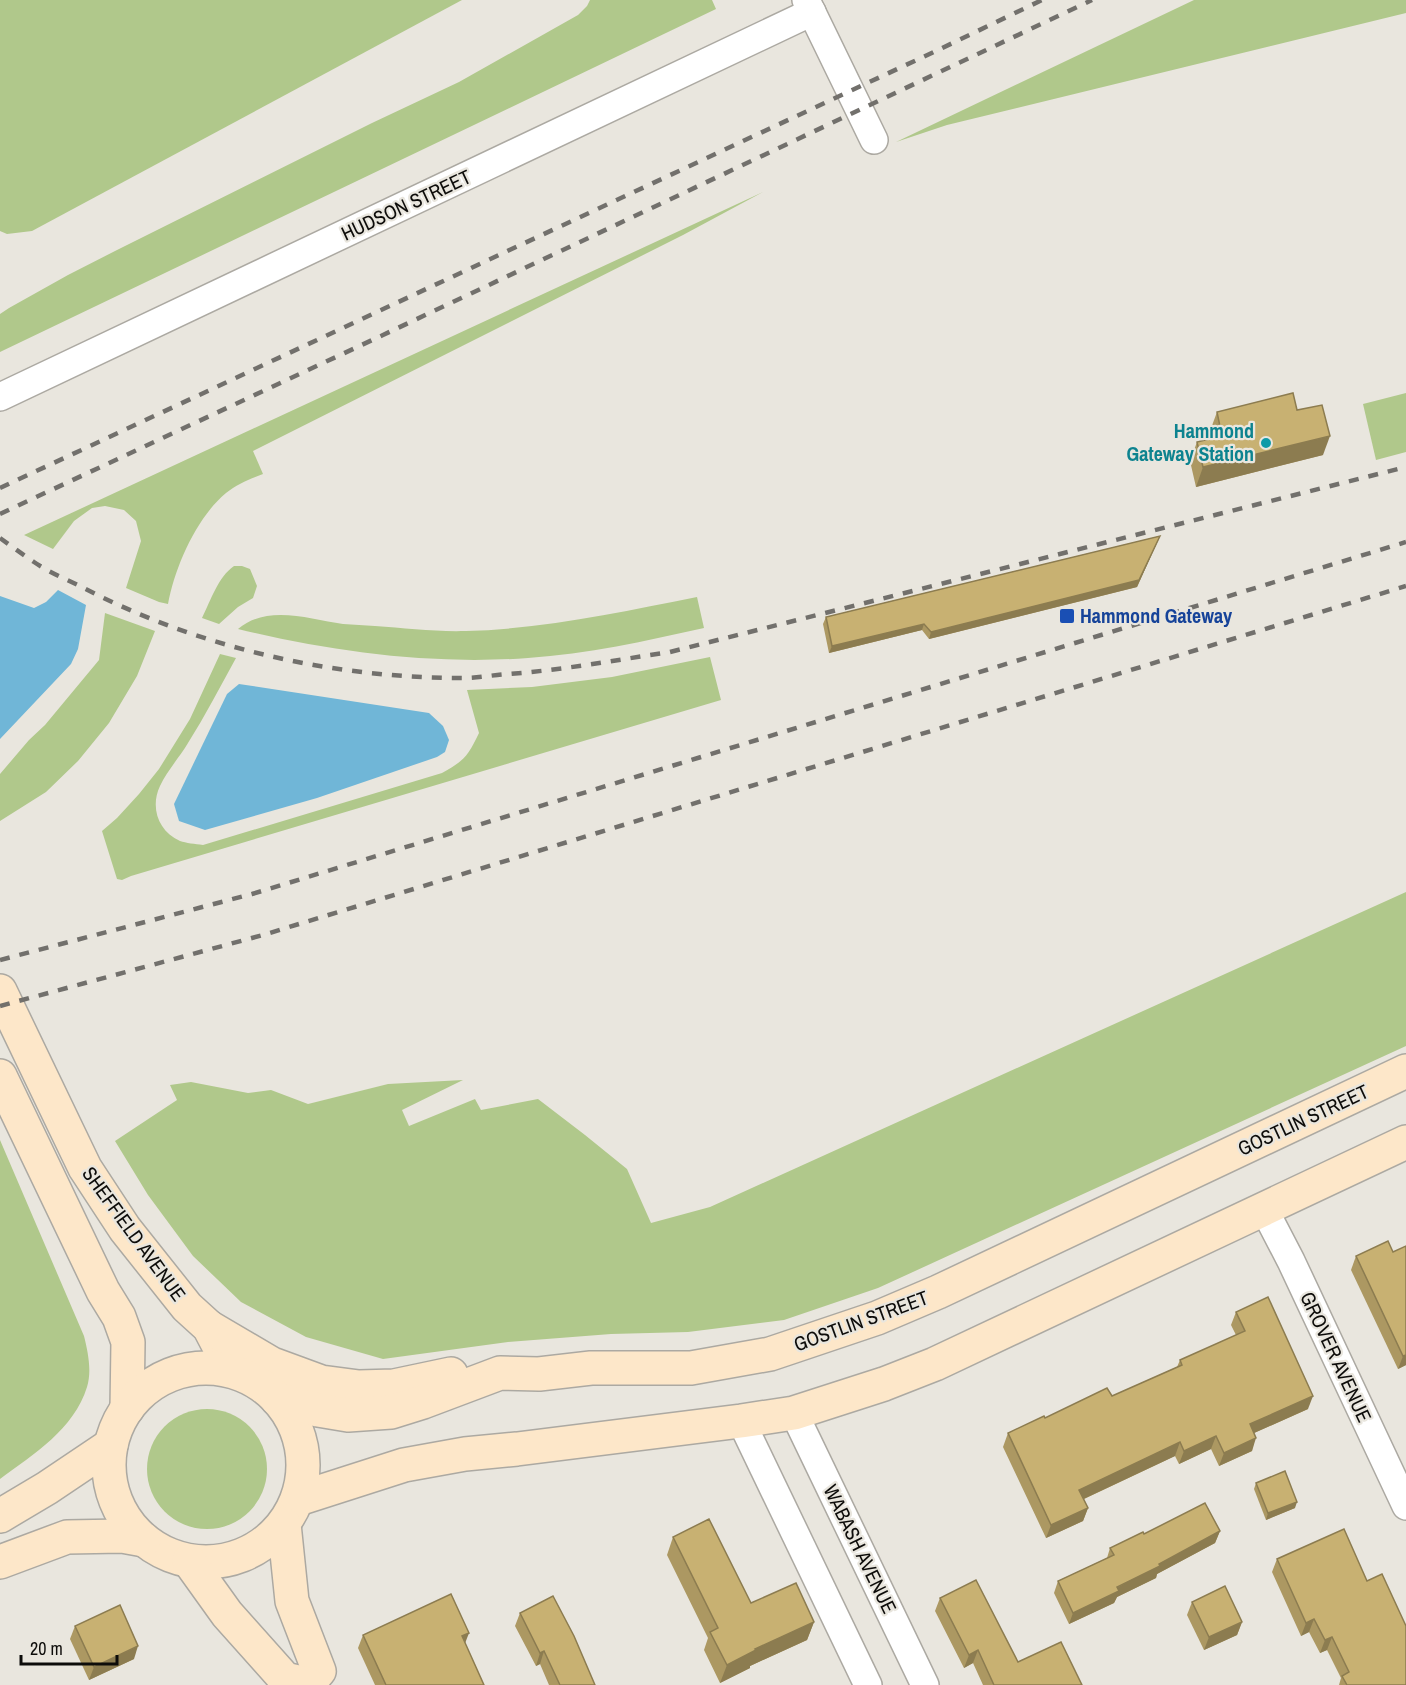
<svg xmlns="http://www.w3.org/2000/svg" width="1406" height="1685" viewBox="0 0 1406 1685" font-family="'Archivo Narrow',sans-serif">
  <style>
    .green { fill: #b0c88b }
    .water { fill: #70b6d7 }
    .lines { fill: none; stroke-linecap: round; stroke-linejoin: round }
    .street-casing { stroke: #aca9a2; stroke-width: 30 }
    .secondary-casing { stroke: #aca9a2; stroke-width: 36 }
    .street { stroke: #fff; stroke-width: 27 }
    .secondary { stroke: #fde7c9; stroke-width: 33 }
    .rail { stroke: #72706c; stroke-width: 4.5; stroke-dasharray: 10 10; stroke-linecap: butt }
    .wall { fill: #ac9862 }
    .shaded-wall { fill: #8c7c50 }
    .building { fill: #c8b172; stroke: #8c7c50; stroke-width: 1.5 }
    .culture-dot { fill: #0f9aa8; stroke: #e9e6de; stroke-width: 2 }
    .transit-dot { fill: #1a4fb4; stroke: #e9e6de; stroke-width: 2 }
    .labels { text-anchor: middle; stroke-width: 4.5; stroke-linejoin: round; paint-order: stroke }
    .street-label { font-size: 20px; fill: #0d0c0a; stroke: #e9e6de }
    .culture-label { font-size: 20px; font-weight: bold; fill: #0d838f; stroke: #e9e6de; text-anchor: end }
    .transit-label { font-size: 20px; font-weight: bold; fill: #164399; stroke: #e9e6de; text-anchor: start }
  </style>
  <rect width="100%" height="100%" fill="#e9e6de"/>
  <g class="green">
    <path d="M0,0H462L32,231L7,234L0,231Z"/>
    <path d="M590,0H712L716,9L0,352V314L9,308L68,275L117,250L372,123L459,82L578,15L587,6Z"/>
    <path d="M1194,0H1406V13L947,125L896,142Z"/>
    <path d="M763,192L683,235L253,451L263,474C250,479 237,484 226,493C196,518 175,567 168,604L159,602L126,588L141,541L136,521L124,510L105,506L92,508L74,521L53,549L24,535Z"/>
    <path d="M1406,393V452L1376,460L1363,404Z"/>
    <path d="M234,566H242L250,569L257,586L253,598L238,607L219,624L202,618C211,600 218,577 234,566Z"/>
    <path d="M697,597L704,628C646,641 587,654 528,658C431,665 332,652 238,629C267,604 309,619 343,624C354,625 364,625 375,626C405,628 436,632 466,631C544,629 621,612 697,597Z"/>
    <path d="M105,613L155,631L137,676L109,723L78,761L46,792L0,821V774L29,740L45,725L99,660Z"/>
    <path d="M220,654L236,658C220,687 205,716 188,743C179,758 167,771 160,786C150,807 158,831 180,841C186,843 195,844 203,845L442,773C464,761 468,756 479,733L467,690L532,687L612,677L710,657L721,700L131,876L122,880L117,879L102,831L117,818L139,794L159,769L190,719Z"/>
    <path d="M1406,892V1046L878,1288L784,1320L688,1332L611,1334L508,1342L383,1359L306,1337L241,1302L193,1256L148,1195L115,1141L177,1100L170,1085L191,1082L248,1093L271,1090L308,1104L388,1084L463,1080L402,1110L409,1126L475,1099L481,1110L538,1099L585,1135L627,1169L651,1223L710,1207Z"/>
    <path d="M0,1140L84,1336C88,1352 92,1371 87,1387C74,1429 34,1454 0,1479Z"/>
    <circle cx="207" cy="1469" r="60"/>
  </g>
  <g class="water">
    <path d="M58,590L86,605L78,649L71,664L0,739V596L34,608L46,602Z"/>
    <path d="M239,684L429,713L443,726L449,740L445,752L437,757L317,798L205,830L179,821L174,804L227,694Z"/>
  </g>
  <g class="lines">
    <defs>
      <g id="street">
        <path d="M806,0L874,140"/>
        <path d="M0,397L812,12"/>
        <path d="M1264,1209L1291,1261L1406,1506"/>
        <path d="M794,1413L925,1685"/>
        <path d="M741,1421L868,1685"/>
      </g>
      <g id="secondary">
        <path d="M0,991L85,1168L125,1229L187,1307L209,1327L232,1371"/>
        <path d="M0,1076L103,1291L119,1317L128,1342L127,1409"/>
        <path d="M209,1327L272,1364L321,1382L359,1387L394,1386L451,1374"/>
        <circle cx="206" cy="1465" r="97"/>
        <path d="M277,1399L318,1410L348,1415L391,1412L423,1402L500,1373L539,1374L591,1368H691L770,1354L877,1318L938,1292L1406,1071"/>
        <path d="M298,1499L404,1465L465,1454L517,1449L741,1421L794,1413L884,1384L935,1364L1406,1142"/>
        <path d="M0,1516L47,1488L111,1445"/>
        <path d="M284,1524L292,1601L319,1671L308,1684"/>
        <path d="M189,1561L227,1614L285,1679L308,1684"/>
        <path d="M0,1562L67,1537L122,1536L144,1540"/>
      </g>
    </defs>
    <use href="#street" class="street-casing"/>
    <use href="#secondary" class="secondary-casing"/>
    <use href="#street" class="street"/>
    <use href="#secondary" class="secondary"/>
    <g class="rail">
      <path d="M0,488L938,50L1042,0"/>
      <path d="M0,514L383,335L1092,0"/>
      <path d="M0,538C11,546 22,554 34,562C47,571 63,578 78,585C195,647 330,678 463,678C478,678 493,675 508,674C563,670 616,660 670,652L1406,467"/>
      <path d="M0,960L252,894L1406,542"/>
      <path d="M0,1006L263,935L1406,586"/>
    </g>
  </g>
  <g class="wall">
    <path d="M1297,410L1323,455L1196,487L1190,461L1197,442L1211,438L1210,431L1217,412Z"/>
    <path d="M1160,536L1137,587L929,639L922,630L829,653L823,624L826,617Z"/>
    <path d="M1393,1252L1406,1365L1398,1369L1351,1270L1356,1256Z"/>
    <path d="M1236,1312L1308,1409L1254,1433L1252,1451L1219,1466L1211,1449L1179,1464L1175,1456L1084,1499L1088,1508L1083,1521L1046,1538L1003,1447L1008,1433L1045,1418L1112,1396L1177,1367L1180,1360L1236,1335L1231,1325Z"/>
    <path d="M1256,1483L1295,1508L1266,1520L1254,1489Z"/>
    <path d="M1220,1531L1215,1543L1157,1574L1156,1578L1117,1597L1114,1603L1069,1624L1054,1593L1058,1581L1107,1558L1110,1548L1144,1534Z"/>
    <path d="M673,1537L751,1603L814,1622L807,1640L750,1666V1668L720,1683L704,1650L708,1638L667,1555Z"/>
    <path d="M1277,1559L1406,1685H1339L1341,1678L1327,1650L1320,1653L1309,1632L1301,1636L1272,1572Z"/>
    <path d="M940,1598L1018,1662L1082,1685H983L973,1663L964,1668L935,1611Z"/>
    <path d="M1192,1602L1242,1622L1237,1635L1204,1650L1187,1615Z"/>
    <path d="M520,1613L595,1685H549L540,1664L536,1666L515,1626Z"/>
    <path d="M75,1626L134,1659L89,1680L70,1639Z"/>
    <path d="M363,1635L465,1643L484,1685H375L358,1648Z"/>
  </g>
  <g class="shaded-wall">
    <path d="M1330,436L1323,455L1196,487L1203,467Z"/>
    <path d="M1160,536L1137,587L929,639L931,632Z"/>
    <path d="M924,624L922,630L829,653L832,646Z"/>
    <path d="M1406,1355V1365L1398,1369L1403,1356Z"/>
    <path d="M1313,1396L1308,1409L1245,1437L1250,1424Z"/>
    <path d="M1216,1436L1211,1449L1179,1464L1184,1451Z"/>
    <path d="M1256,1438L1252,1451L1219,1466L1224,1453Z"/>
    <path d="M1180,1442L1175,1456L1075,1503L1079,1490Z"/>
    <path d="M1297,1502L1295,1508L1266,1520L1268,1513Z"/>
    <path d="M1088,1508L1083,1521L1046,1538L1051,1525Z"/>
    <path d="M1220,1531L1215,1543L1157,1574L1156,1578L1117,1597L1114,1603L1069,1624L1073,1613L1159,1564Z"/>
    <path d="M1314,1619L1309,1632L1301,1636L1306,1623Z"/>
    <path d="M814,1622L807,1640L750,1666V1668L720,1683L727,1665L755,1649Z"/>
    <path d="M1242,1622L1237,1635L1204,1650L1209,1637Z"/>
    <path d="M469,1633L464,1646L462,1636Z"/>
    <path d="M1332,1637L1327,1650L1320,1653L1325,1640Z"/>
    <path d="M138,1646L134,1659L89,1680L94,1667Z"/>
    <path d="M978,1650L973,1663L964,1668L969,1655Z"/>
    <path d="M544,1651L540,1664L536,1666L540,1653Z"/>
  </g>
  <g class="building">
    <path d="M1293,393L1297,410L1322,405L1330,436L1203,467L1197,442L1222,436L1217,412Z"/>
    <path d="M1160,536L1139,580L931,632L924,624L832,646L826,617Z"/>
    <path d="M1388,1241L1393,1252L1406,1246V1355L1403,1356L1356,1256Z"/>
    <path d="M1268,1297L1313,1396L1250,1424L1256,1438L1224,1453L1216,1436L1184,1451L1180,1442L1079,1490L1088,1508L1051,1525L1008,1433L1044,1416L1045,1418L1107,1388L1112,1396L1182,1365L1180,1360L1245,1331L1236,1312Z"/>
    <path d="M1285,1471L1297,1502L1268,1513L1256,1483Z"/>
    <path d="M1205,1503L1220,1531L1159,1564L1160,1566L1117,1587L1119,1591L1073,1613L1058,1581L1114,1555L1110,1548L1143,1532L1144,1534Z"/>
    <path d="M709,1519L751,1603L796,1583L814,1622L755,1649L756,1650L727,1665L710,1632L718,1628L673,1537Z"/>
    <path d="M1344,1529L1367,1581L1382,1574L1406,1626V1685H1347L1342,1676L1349,1672L1332,1637L1325,1640L1314,1619L1306,1623L1277,1559Z"/>
    <path d="M976,1580L1018,1662L1061,1642L1082,1685H994L978,1650L969,1655L940,1598Z"/>
    <path d="M1225,1586L1242,1622L1209,1637L1192,1602Z"/>
    <path d="M451,1594L469,1633L462,1636L484,1685H386L363,1635Z"/>
    <path d="M553,1596L574,1636L595,1685H560L544,1651L540,1653L520,1613Z"/>
    <path d="M120,1605L138,1646L94,1667L75,1626Z"/>
  </g>
  <circle class="culture-dot" cx="1266" cy="443" r="6"/>
  <rect class="transit-dot" x="1059" y="608" width="16" height="16" rx="3"/>
  <g class="labels">
    <g class="street-label">
      <text transform="translate(406 205) rotate(-25)" y="7">HUDSON STREET</text>
      <text transform="translate(1303 1120) rotate(-25)" y="7">GOSTLIN STREET</text>
      <text transform="translate(134 1234) rotate(54)" y="7">SHEFFIELD AVENUE</text>
      <text transform="translate(861 1321) rotate(-20)" y="7">GOSTLIN STREET</text>
      <text transform="translate(1336 1357) rotate(65)" y="7">GROVER AVENUE</text>
      <text transform="translate(860 1549) rotate(64)" y="7">WABASH AVENUE</text>
    </g>
    <g class="culture-label">
      <text x="1254" y="438">Hammond<tspan x="1254" dy="23">Gateway Station</tspan></text>
    </g>
    <g class="transit-label">
      <text x="1080" y="623">Hammond Gateway</text>
    </g>
  </g>
  <path d="M21 1655v9h96v-9" fill="none" stroke="#0d0c0a" stroke-width="3"/>
  <text x="30" y="1655" font-size="18" fill="#0d0c0a" stroke="#e9e6de" stroke-width="4.5" paint-order="stroke">20 m</text>
</svg>
